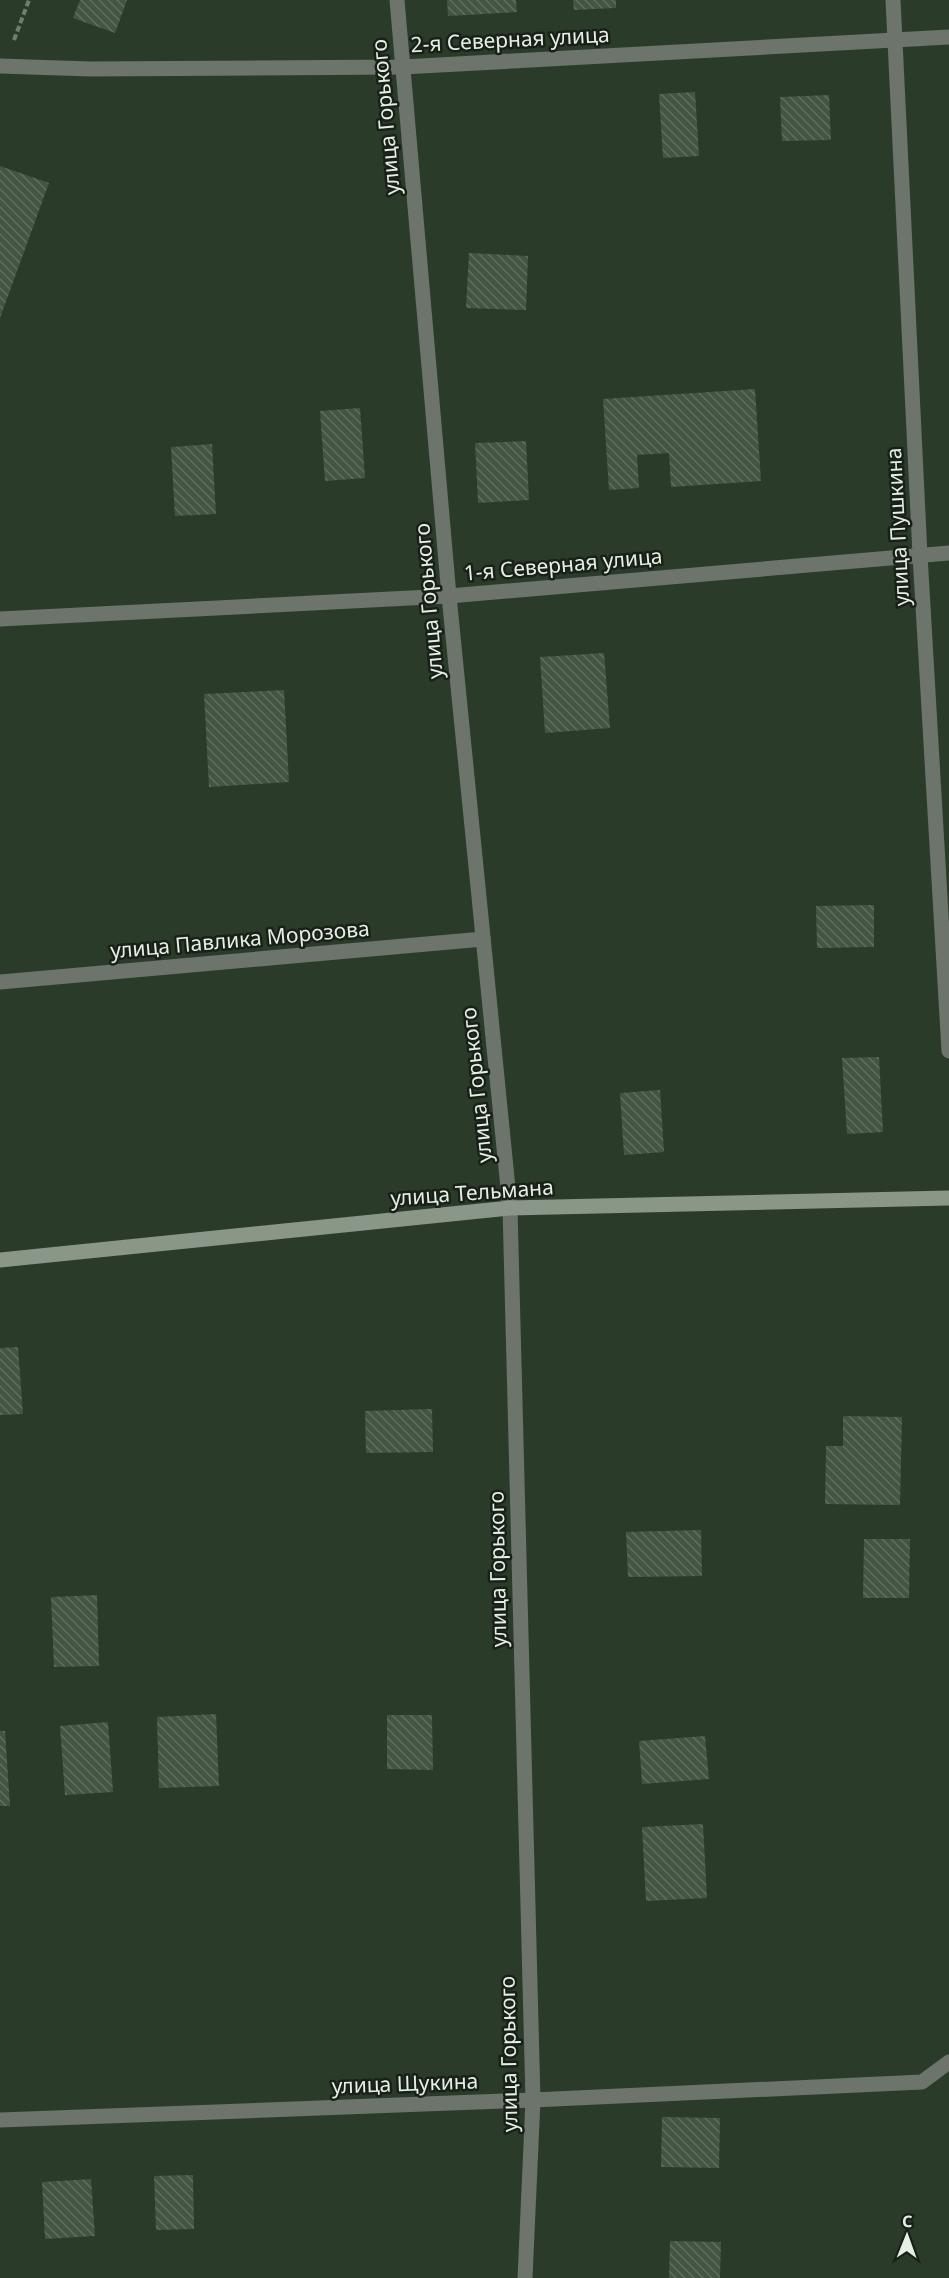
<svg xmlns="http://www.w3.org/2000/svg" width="949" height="2278" viewBox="0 0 949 2278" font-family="'Noto Sans',sans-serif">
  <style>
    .building { fill: url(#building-back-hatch) }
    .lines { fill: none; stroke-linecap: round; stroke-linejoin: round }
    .path { stroke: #707e6f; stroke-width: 4; stroke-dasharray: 6 3; stroke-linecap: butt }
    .street { stroke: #6c746b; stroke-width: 15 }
    .secondary { stroke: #8a9688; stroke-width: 15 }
    .labels { text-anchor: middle; stroke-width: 5; stroke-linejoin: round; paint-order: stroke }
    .street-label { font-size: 21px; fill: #e5efe4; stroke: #192018 }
  </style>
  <defs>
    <pattern id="building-back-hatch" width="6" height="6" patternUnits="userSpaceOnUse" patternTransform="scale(1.5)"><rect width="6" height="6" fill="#455543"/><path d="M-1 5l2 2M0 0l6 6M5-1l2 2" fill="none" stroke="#606e5e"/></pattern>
  </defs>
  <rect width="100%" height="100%" fill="#2b3b2a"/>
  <g class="building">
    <path d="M80,0H127L115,33L73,18Z"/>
    <path d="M447,0H516L517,12L448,16Z"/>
    <path d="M573,0H616V8L574,10Z"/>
    <path d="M695,92L699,156L663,158L659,94Z"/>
    <path d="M829,95L831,140L782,141L780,97Z"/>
    <path d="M0,166L49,183L0,318Z"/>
    <path d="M469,253L528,256L526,310L466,308Z"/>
    <path d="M755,389L761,481L671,487L669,453L637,455L639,488L609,490L603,399Z"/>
    <path d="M360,408L365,478L325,481L320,411Z"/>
    <path d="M526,441L529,500L478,503L475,443Z"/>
    <path d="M212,444L216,514L175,516L171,447Z"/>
    <path d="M604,653L610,728L545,733L540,657Z"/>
    <path d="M284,690L289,782L209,787L204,694Z"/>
    <path d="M874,905V947L817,948L816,906Z"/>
    <path d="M879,1057L883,1132L847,1134L842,1058Z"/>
    <path d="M660,1090L664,1152L624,1155L620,1093Z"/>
    <path d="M18,1347L23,1414L0,1415V1348Z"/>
    <path d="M432,1409L433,1452L366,1453L365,1411Z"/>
    <path d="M843,1416L902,1417L900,1505L825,1504L826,1446H843Z"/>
    <path d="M701,1530L702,1576L628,1577L626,1532Z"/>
    <path d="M864,1539H910L909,1598H863Z"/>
    <path d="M97,1595L99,1666L54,1667L51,1597Z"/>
    <path d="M216,1714L219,1786L159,1788L157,1717Z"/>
    <path d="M387,1715H432L433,1770L387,1769Z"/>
    <path d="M108,1722L113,1792L65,1795L60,1726Z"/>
    <path d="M0,1731H5L10,1806H0Z"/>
    <path d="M705,1736L709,1779L642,1784L639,1741Z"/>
    <path d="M703,1824L707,1898L646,1901L642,1827Z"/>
    <path d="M662,2117L720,2118L719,2168L661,2167Z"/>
    <path d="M193,2175L194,2229L156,2230L154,2176Z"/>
    <path d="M91,2179L95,2236L45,2239L42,2182Z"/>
    <path d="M670,2241L721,2242L720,2278H669Z"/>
  </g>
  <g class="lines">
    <path class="path" d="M14,40L29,0"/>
    <g class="street">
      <path d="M397,0L449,596L510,1208L533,2100L525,2278"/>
      <path d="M893,0L920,555L949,1051"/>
      <path d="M0,66L90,69L403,67L949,37"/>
      <path d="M0,619L449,596L949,553"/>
      <path d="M0,982L483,939"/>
      <path d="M0,2120L533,2100L922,2082L949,2062"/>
    </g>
    <path class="secondary" d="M0,1260L510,1208L949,1198"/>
  </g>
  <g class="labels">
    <g class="street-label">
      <text transform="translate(510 40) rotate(-3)" y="7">2-я Северная улица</text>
      <text transform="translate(386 117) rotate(-95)" y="7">улица Горького</text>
      <text transform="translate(898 527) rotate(-93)" y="7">улица Пушкина</text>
      <text transform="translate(563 565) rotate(-5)" y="7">1-я Северная улица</text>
      <text transform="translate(429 601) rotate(-95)" y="7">улица Горького</text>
      <text transform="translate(240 940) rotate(-5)" y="7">улица Павлика Морозова</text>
      <text transform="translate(477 1085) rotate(-96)" y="7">улица Горького</text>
      <text transform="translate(472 1193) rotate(-4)" y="7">улица Тельмана</text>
      <text transform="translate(498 1569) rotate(-91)" y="7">улица Горького</text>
      <text transform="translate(509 2054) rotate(-91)" y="7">улица Горького</text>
      <text transform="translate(405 2084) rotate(-2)" y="7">улица Щукина</text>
    </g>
  </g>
  <g transform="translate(907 2236) rotate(1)" stroke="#192018" stroke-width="4.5" paint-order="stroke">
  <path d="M0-4.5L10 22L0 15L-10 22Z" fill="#e5efe4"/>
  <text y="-9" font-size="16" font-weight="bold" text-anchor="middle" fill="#e5efe4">С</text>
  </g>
</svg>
